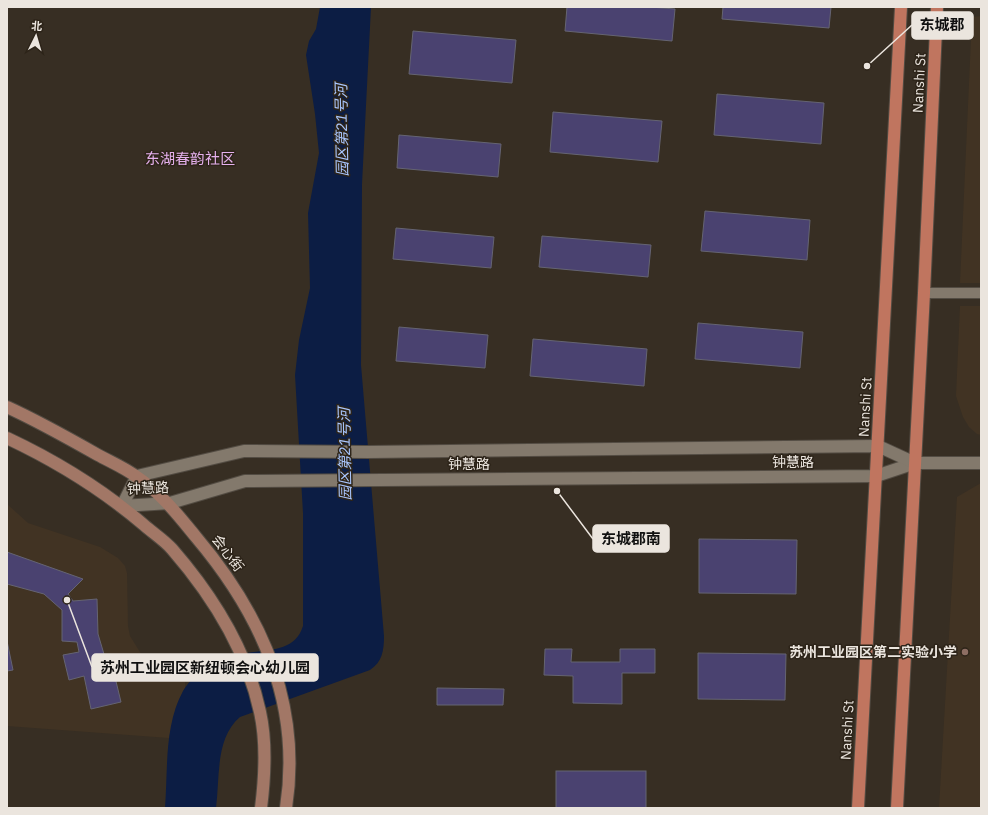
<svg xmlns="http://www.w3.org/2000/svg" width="988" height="815" viewBox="0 0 988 815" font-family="'IBM Plex Sans','Noto Sans SC',sans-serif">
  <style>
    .built { fill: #413323 }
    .water { fill: #0c1d44 }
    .building { fill: #4a4270; stroke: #656472 }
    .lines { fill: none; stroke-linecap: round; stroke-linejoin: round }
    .service-casing { stroke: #534c43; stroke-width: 12 }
    .tertiary-casing { stroke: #534c43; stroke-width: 14 }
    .secondary-casing { stroke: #534c43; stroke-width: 14 }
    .primary-casing { stroke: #534c43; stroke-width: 14 }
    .service { stroke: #83796c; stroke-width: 10 }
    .tertiary { stroke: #83796c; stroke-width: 12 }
    .secondary { stroke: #a27766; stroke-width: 12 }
    .primary { stroke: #c0755f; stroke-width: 12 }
    .education-dot { fill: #8d6e63; stroke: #2d2419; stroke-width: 1.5 }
    .labels { text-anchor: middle; stroke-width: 3; stroke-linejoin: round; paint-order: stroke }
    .street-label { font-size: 14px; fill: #ebe5de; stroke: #2d2419 }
    .poi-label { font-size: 14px; font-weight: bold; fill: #ebe5de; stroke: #2d2419; text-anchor: end }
    .water-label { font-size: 15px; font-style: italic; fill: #a9c6fe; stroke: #2d2419 }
    .neighbourhood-label { font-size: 15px; fill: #e5b0ed; stroke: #2d2419 }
    .leader { fill: none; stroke: #ebe5de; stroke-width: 1.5 }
    .callout-dot { fill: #ebe5de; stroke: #2d2419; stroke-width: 1.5 }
    .callout { fill: #ebe5de; stroke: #ebe5de; stroke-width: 1.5 }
    .callout-label { font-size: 15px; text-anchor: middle; font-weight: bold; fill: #111 }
  </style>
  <rect width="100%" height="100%" fill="#372e23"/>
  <g class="built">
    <path d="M981,16V283H960L972,17Z"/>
    <path d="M960,306H981V435L977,434L969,427L963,417L956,396Z"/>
    <path d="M981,483V808H939L957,497Z"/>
    <path d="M7,504L28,523L100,547L118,558L125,566L127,573L128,626L130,636L153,673L162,668H171L180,673L185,681V688L177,704L169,738L7,726Z"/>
  </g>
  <path class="water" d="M320,7H371L362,184L361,365L384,636C384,651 382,662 370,670L240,717C215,738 220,778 216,808H165C168,770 164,726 183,691C195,670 224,658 247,653C269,649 295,652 303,626V513L295,375L299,340L310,288L308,213L319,153L315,114L306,55L309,41L316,29Z"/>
  <g class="building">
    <path d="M567,7H650L675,9L672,41L565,31Z"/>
    <path d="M723,7H831L829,28L722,19Z"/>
    <path d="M413,31L516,40L512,83L409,74Z"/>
    <path d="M717,94L824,103L821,144L714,135Z"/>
    <path d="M553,112L662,121L658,162L550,152Z"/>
    <path d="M399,135L501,144L498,177L397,168Z"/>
    <path d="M705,211L810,220L807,260L701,251Z"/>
    <path d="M396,228L494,237L491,268L393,259Z"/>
    <path d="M542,236L651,245L648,277L539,267Z"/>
    <path d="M698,323L803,332L800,368L695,359Z"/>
    <path d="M399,327L488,335L485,368L396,361Z"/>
    <path d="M533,339L647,349L644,386L530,376Z"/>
    <path d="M699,539L797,540L796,594L699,593Z"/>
    <path d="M7,552L83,579L68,594L73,601L97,599L98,634L109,671L113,669L121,702L91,709L84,676L69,680L63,655L79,652L77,642L62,641V610L44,594L7,584Z"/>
    <path d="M7,641L13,670L7,671Z"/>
    <path d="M545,649H572L571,662H620V649H655V673H622V704L573,703V676L544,675Z"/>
    <path d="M698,653L786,654L785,700L698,699Z"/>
    <path d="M437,688L504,689L503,705H437Z"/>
    <rect x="556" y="771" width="90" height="37"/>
  </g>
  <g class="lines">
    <defs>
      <path id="service" d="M924,293H981"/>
      <g id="tertiary">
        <path d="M122,506L170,503L245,481L876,476L915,463H981"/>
        <path d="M122,506L137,476L244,451L368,452L878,446L915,463"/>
      </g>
      <g id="secondary">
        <path d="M7,407C38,421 68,438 98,455C111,462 125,468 137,477C161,493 178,515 196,537C262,615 302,704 286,808"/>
        <path d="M7,438C56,461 103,490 144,525C153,533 164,540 172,549C212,595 247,651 260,712C267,743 265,776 261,808"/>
      </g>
      <g id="primary">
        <path d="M858,808L901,7"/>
        <path d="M897,808L924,293L937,7"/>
      </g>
    </defs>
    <use href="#service" class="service-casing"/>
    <use href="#tertiary" class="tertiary-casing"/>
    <use href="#secondary" class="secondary-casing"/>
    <use href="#primary" class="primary-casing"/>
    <use href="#service" class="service"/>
    <use href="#tertiary" class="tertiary"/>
    <use href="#secondary" class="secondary"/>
    <use href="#primary" class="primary"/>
  </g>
  <circle class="education-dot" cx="965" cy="652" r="4"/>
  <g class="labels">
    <g class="street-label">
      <text transform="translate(919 83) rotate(-87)" y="5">Nanshi St</text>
      <text transform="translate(865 407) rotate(-87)" y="5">Nanshi St</text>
      <text x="793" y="467">钟慧路</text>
      <text x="469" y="469">钟慧路</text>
      <text transform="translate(148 488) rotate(-3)" y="5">钟慧路</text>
      <text transform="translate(228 553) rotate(53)" y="5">会心街</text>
      <text transform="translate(847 730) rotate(-87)" y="5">Nanshi St</text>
    </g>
    <g class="poi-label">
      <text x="957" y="657">苏州工业园区第二实验小学</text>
    </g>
    <g class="water-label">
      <text transform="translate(342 130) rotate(-91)" y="5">园区第21号河</text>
      <text transform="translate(345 454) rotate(-91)" y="5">园区第21号河</text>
    </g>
    <g class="neighbourhood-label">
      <text x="190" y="164">东湖春韵社区</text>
    </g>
  </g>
  <path class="leader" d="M867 66L912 25M557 491L593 539M67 600L92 667"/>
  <g class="callout-dot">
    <circle cx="867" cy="66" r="4"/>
    <circle cx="557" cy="491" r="4"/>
    <circle cx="67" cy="600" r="4"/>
  </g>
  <g class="callout">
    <rect x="912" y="12" width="61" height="27" rx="4"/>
    <rect x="593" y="525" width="76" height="27" rx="4"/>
    <rect x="92" y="654" width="226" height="27" rx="4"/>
  </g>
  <g class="callout-label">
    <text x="942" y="30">东城郡</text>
    <text x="631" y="544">东城郡南</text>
    <text x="205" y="673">苏州工业园区新纽顿会心幼儿园</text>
  </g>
  <rect width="988" height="815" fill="none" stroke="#ebe5de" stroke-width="16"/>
  <g transform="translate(36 36) rotate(5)" stroke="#2d2419" stroke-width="3" paint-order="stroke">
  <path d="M0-3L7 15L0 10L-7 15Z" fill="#ebe5de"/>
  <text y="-6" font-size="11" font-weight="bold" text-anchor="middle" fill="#ebe5de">北</text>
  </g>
</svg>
